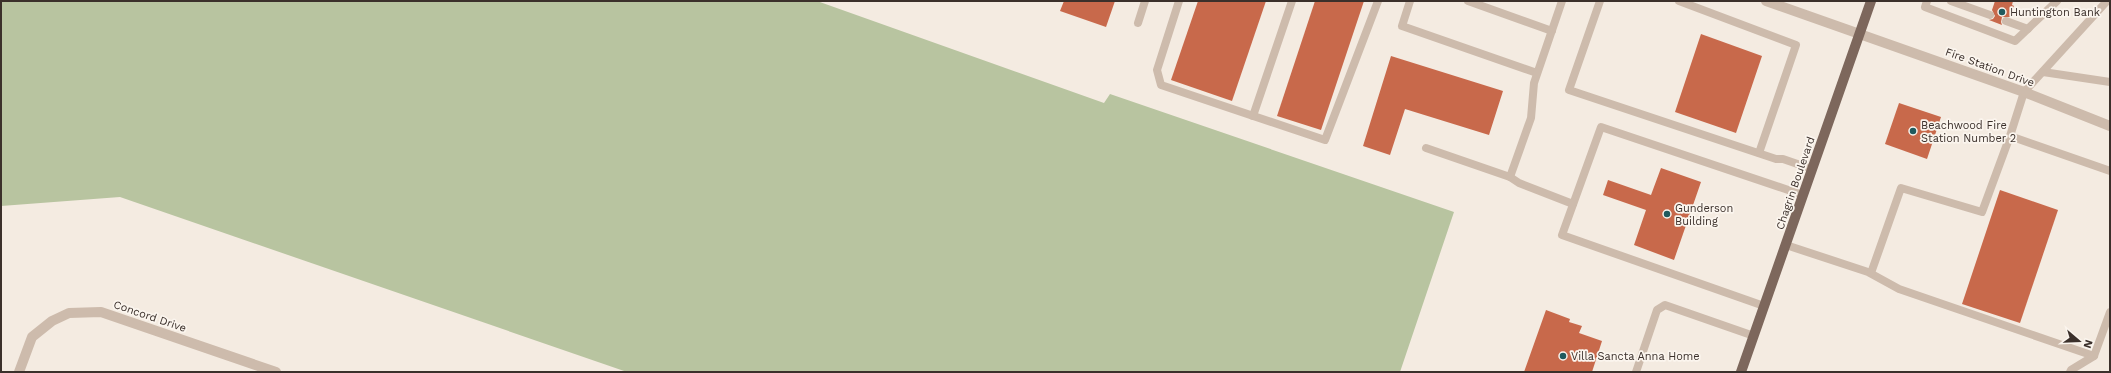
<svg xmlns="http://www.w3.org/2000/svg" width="2111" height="373" viewBox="0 0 2111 373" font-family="'Work Sans',sans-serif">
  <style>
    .green { fill: #b8c4a0 }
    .building { fill: #c8694b }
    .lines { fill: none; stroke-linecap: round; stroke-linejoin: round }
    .lane { stroke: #cdbbac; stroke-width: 8 }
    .street { stroke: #cdbbac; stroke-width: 10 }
    .primary { stroke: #7d675c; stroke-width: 10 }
    .poi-dot { fill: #1f5a5e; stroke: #fbf5ee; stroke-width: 1.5 }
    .labels { text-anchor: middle; stroke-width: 3.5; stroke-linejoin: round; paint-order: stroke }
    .poi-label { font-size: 11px; fill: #3b302b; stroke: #fbf5ee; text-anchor: start }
    .street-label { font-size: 11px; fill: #3b302b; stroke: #fbf5ee }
  </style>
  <rect width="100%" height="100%" fill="#f4ebe1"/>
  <path class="green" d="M1,1H817L1104,103L1110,94L1454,212L1400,372H627L120,197L1,206Z"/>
  <g class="building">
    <path d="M1064,1H1115L1106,27L1060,11Z"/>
    <path d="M1198,1H1266L1232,101L1171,80Z"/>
    <path d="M1315,1H1364L1321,130L1277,116Z"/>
    <path d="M1995,1H2013L2012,5L2014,6L2010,17H2002L2001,22L2002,25L1989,20L1993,19L1995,16L1992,10Z"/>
    <path d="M1701,34L1762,56L1736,133L1675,112Z"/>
    <path d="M1391,56L1503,91L1489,135L1405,109L1390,155L1363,146Z"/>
    <path d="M1899,103L1941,117L1927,159L1885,144Z"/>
    <path d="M1661,168L1701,182L1674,260L1634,245L1646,210L1603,195L1608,180L1651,195Z"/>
    <path d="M2000,190L2058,210L2020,323L1962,304Z"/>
    <path d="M1546,310L1570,319L1569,322L1582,326L1579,333L1602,341L1592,372H1524Z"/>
  </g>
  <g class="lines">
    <g class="lane">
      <path d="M1179,1L1157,70L1161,85L1325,140L1378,1"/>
      <path d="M1410,1L1402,26L1537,73"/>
      <path d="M1468,1L1552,31"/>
      <path d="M1600,1L1569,90L1776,159H1783L1812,169"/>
      <path d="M1679,1L1796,45L1759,153"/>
      <path d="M1927,1L1925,7L2015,41L2057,1"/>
      <path d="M1951,1L1990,15"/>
      <path d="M2006,21L2028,29"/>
      <path d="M1138,23L1145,1"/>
      <path d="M2043,72L2110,82"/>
      <path d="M1253,116L1292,1"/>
      <path d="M2010,136L2024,92L2107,1"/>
      <path d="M1426,148L1510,177L1519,183L1573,204"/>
      <path d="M1510,177L1531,118L1534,83L1562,1"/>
      <path d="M1786,245L1868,272L1899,289L2094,356L2110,312"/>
      <path d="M1871,273L1901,188L1982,212L2010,136L2110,171"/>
      <path d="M1764,306L1562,235L1601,127L1803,195"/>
      <path d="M1636,372L1657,310L1665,305L1754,336"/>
      <path d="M2070,372L2071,370L2094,356"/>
    </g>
    <g class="street">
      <path d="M1766,1L2024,92L2110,126"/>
      <path d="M19,372L32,337L52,321L69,313L101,312L276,372"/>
    </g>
    <path class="primary" d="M1741,372L1871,1"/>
  </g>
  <g class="poi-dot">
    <circle cx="2002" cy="12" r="4"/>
    <circle cx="1913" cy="131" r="4"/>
    <circle cx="1667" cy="214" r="4"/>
    <circle cx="1563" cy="356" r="4"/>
  </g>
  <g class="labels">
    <g class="poi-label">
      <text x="2010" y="16">Huntington Bank</text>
      <text x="1921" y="129">Beachwood Fire<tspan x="1921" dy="13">Station Number 2</tspan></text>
      <text x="1675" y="212">Gunderson<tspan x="1675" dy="13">Building</tspan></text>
      <text x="1571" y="360">Villa Sancta Anna Home</text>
    </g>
    <g class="street-label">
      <text transform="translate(1990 67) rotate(20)" y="4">Fire Station Drive</text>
      <text transform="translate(1795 183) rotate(-71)" y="4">Chagrin Boulevard</text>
      <text transform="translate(150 316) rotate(19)" y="4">Concord Drive</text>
    </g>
  </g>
  <rect width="2111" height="373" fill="none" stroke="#3b302b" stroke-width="4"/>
  <g transform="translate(2079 341) rotate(109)" stroke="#fbf5ee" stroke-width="3" paint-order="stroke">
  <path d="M0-3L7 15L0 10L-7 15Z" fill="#3b302b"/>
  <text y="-6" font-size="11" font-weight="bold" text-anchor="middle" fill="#3b302b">N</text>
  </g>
</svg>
